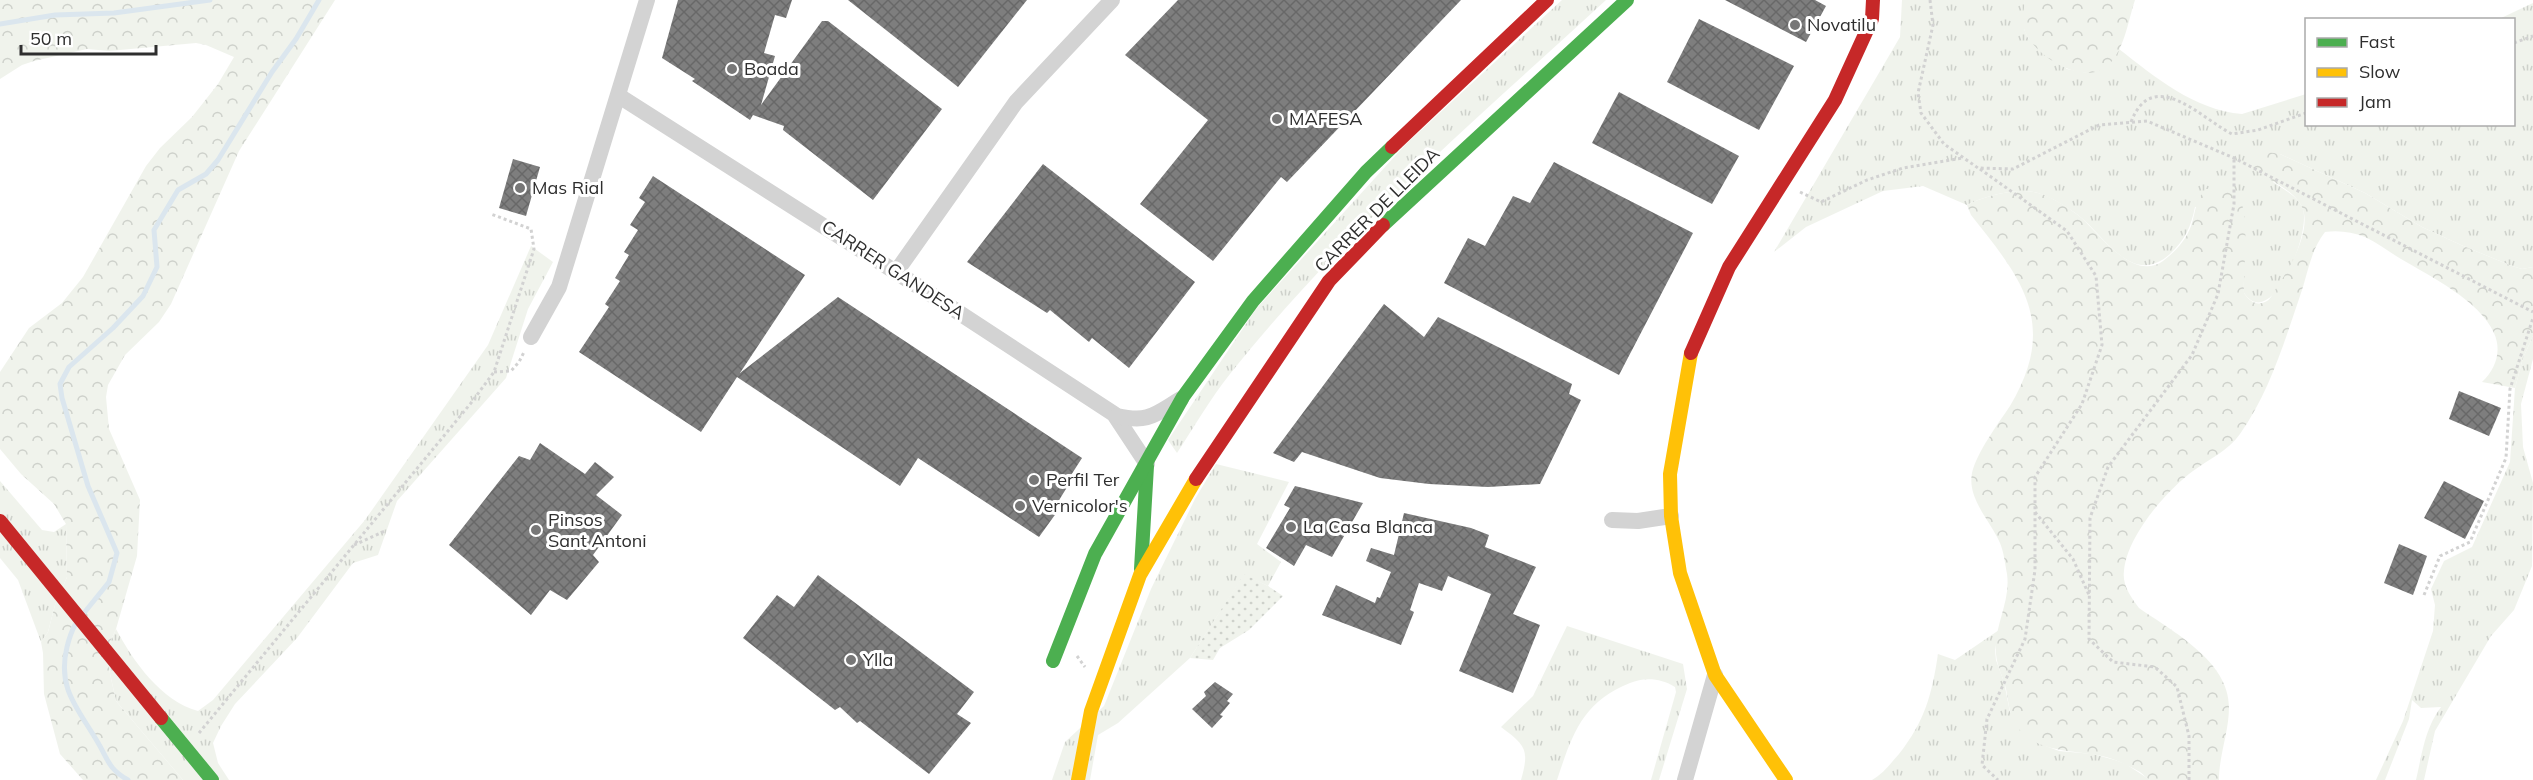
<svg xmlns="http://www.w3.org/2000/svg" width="2533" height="780" viewBox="0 0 2533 780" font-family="Mulish,sans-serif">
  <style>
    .grass { fill: url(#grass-tufts) }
    .forest { fill: url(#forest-crowns) }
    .garden { fill: url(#garden-dots) }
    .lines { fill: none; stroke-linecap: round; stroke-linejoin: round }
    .stream { stroke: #dbe6ee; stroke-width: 5 }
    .building { fill: url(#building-cross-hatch) }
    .path { stroke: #d2d2d2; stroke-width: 3; stroke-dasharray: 3 3; stroke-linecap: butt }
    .street { stroke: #d3d3d3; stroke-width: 16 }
    .fast { stroke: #4caf50; stroke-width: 14 }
    .slow { stroke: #ffc107; stroke-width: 14 }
    .jam { stroke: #c62828; stroke-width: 14 }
    .poi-dot { fill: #777; stroke: #fff; stroke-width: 2 }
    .labels { text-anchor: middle; stroke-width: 6; stroke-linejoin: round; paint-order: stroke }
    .poi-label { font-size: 18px; fill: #2e2e2e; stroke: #fff; text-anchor: start }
    .street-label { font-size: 18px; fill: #2e2e2e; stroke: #fff }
  </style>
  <defs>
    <pattern id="grass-tufts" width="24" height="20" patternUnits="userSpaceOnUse" patternTransform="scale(1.5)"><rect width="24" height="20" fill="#f0f3ec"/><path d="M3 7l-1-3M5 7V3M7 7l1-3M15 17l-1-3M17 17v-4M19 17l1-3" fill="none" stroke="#ced1cb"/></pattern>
    <pattern id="forest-crowns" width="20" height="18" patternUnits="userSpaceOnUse" patternTransform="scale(1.5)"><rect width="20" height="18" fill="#f0f3ec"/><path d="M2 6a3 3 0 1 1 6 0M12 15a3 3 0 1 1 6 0" fill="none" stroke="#ced1cb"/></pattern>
    <pattern id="garden-dots" width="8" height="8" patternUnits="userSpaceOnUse" patternTransform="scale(1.5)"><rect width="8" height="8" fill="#f0f3ec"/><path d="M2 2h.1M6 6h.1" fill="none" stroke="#ced1cb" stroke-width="1.8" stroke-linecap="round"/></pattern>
    <pattern id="building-cross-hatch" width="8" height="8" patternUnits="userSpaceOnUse" patternTransform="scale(1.5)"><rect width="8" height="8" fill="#7e7e7e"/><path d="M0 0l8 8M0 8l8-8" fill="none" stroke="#686868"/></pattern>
  </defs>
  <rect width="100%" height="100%" fill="#fff"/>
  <g class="grass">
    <path d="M1562,0H1606C1476,120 1340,235 1230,374C1210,399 1194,427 1177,453L1168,440L1256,309L1405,145Z"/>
    <path d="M1902,0H2025L2024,29L2028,38L2067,69L2087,73L2113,58L2119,49C2155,77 2194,110 2242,114L2306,94V124H2514V20L2499,19L2533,3V267L2522,269L2512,266L2461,245L2422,227L2365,193L2280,154L2273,182C2283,189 2299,197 2303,209C2311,234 2271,333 2244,293V227L2241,203L2195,207C2191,227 2185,240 2170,254C2132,288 2105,236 2078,215C2067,207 2051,197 2038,193C2018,187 1985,196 1967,205L1923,186L1883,191L1806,227L1774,252L1900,37Z"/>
    <path d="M531,246L553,262L528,309L506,378L397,501L378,555L353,563L297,638L235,704L221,726L213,743L218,763L229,780H183L116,701L109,669L108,647L116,629C133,661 161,701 198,711L213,700L365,520L488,345Z"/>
    <path d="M2533,336V359L2521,404L2523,447L2533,483L2532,566L2514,610L2491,636L2435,731L2424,780H2416C2422,754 2425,728 2441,707L2421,708L2412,700L2409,719L2385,780H2376L2403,721L2433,631L2435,605L2431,589L2444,561L2472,547L2510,462L2515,388L2523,358Z"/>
    <path d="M1216,464L1289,482L1257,544L1281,562L1268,586L1244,575L1190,658L1118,723L1098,735L1090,780H1052L1065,742L1104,706L1151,589L1195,499Z"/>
    <path d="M0,481L42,530L54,532L66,524L67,577L55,605L48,632L41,642L18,580L0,558Z"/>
    <path d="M1567,626L1683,664L1687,689L1659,780H1651L1676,692L1675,687C1661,678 1644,677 1630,683C1582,702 1572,735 1557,780H1521C1530,749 1525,745 1501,727L1533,696Z"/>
    <path d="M1999,630L1995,650L1996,660L2004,682L2010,712L2038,743L2059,751L2093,754L2115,760L2126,764L2150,780H1872C1884,773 1890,764 1899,754C1925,721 1932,694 1938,654L1955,660Z"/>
  </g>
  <g class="forest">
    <path d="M0,0H335L239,151L171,304L159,322L125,355L108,385L106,397L109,429L140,500L137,556L116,629L108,647L109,669L116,701L183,780H83L60,754L44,694L43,653L41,642L48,632L55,605L67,577L66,524L54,504L21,474L0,449V372L29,328L62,303L83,277L146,166L160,148L192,117L218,84L234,57L206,45L196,43L109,51L87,49L34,61L22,65L0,79Z"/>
    <path d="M2025,0H2135C2128,21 2124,53 2106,67C2082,86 2035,55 2025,32C2021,22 2024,10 2025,0Z"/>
    <path d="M2261,151L2280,154L2365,193L2422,227L2461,245L2512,266L2522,269L2533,267V336L2523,358L2515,388L2482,382C2496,369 2502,351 2494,333C2480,301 2430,276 2401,259C2389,252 2378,243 2365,237C2352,232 2339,230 2325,232C2310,251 2308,274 2300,296C2284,343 2269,393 2240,434C2228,451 2209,459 2193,471C2166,491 2127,536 2124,571C2122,585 2131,597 2139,608C2172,631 2229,661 2229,707C2229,732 2219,755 2219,780C2205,780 2161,780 2150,780C2147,779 2143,774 2140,772C2129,766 2119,761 2106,757C2075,749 2031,755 2013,720C2009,710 2008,700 2006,689C2003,677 1997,667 1996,654C1993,627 2011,602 2007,574C2005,563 2004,553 2000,543C1990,520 1967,499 1972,473C1977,452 1998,424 2010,406C2059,324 2022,279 1971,215L1967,205C1985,196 2018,187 2038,193C2051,196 2067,207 2078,215C2098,231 2132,283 2163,261C2175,252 2186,240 2191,226C2196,211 2195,200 2206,189C2219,188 2232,189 2240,200C2250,217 2243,271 2244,293C2249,301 2257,307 2267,301C2271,299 2274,291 2277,287C2290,268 2316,224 2299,202C2287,185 2262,179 2248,163L2251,154Z"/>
  </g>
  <path class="garden" d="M1244,574L1268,586L1283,596L1249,630L1220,648L1213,660L1190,658Z"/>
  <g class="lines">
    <g class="stream">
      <path d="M0,24L55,15L114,13L210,0"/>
      <path d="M84,613L109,582L117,553L88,486L62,398L60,384L69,367L113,328L143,296L157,267L154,230L178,190L206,174L218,160L272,72L296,39L319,0"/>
      <path d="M75,625C71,632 69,639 67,647C57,688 77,707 97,741C108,759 108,769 128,780"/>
    </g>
  </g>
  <g class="building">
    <path d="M678,0H792L786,18L775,15L764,53L775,56L761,105L822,21H828L942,109L873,200L783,130L784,126L753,115L750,120L692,81L695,79L662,58Z"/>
    <path d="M848,0H1027L958,87Z"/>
    <path d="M1178,0H1461L1287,182L1281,177L1213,261L1140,204L1208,120L1125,55Z"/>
    <path d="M1725,0H1815L1826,6L1806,42Z"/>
    <path d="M1699,19L1794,66L1759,130L1667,82Z"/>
    <path d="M1619,92L1739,156L1712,204L1592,143Z"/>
    <path d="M513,159L540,167L526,216L499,208Z"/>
    <path d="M1554,162L1693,233L1619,375L1444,283L1468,238L1485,246L1513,196L1530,203Z"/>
    <path d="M1043,164L1195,282L1129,368L1092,338L1089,342L1050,310L1047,313L967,262Z"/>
    <path d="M653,176L805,275L740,373L838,297L1082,458L1066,483L1069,484L1053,510L1057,512L1039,537L918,458L900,486L737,377L701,432L579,352L609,307L605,304L620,281L615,278L629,255L624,252L638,230L630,225L645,202L639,198Z"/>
    <path d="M1384,304L1424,337L1438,317L1572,384L1569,394L1581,400L1540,484L1488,487L1429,484L1380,478L1302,452L1294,462L1273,453Z"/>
    <path d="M2459,391L2501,408L2489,436L2449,419Z"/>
    <path d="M540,443L585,474L595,462L614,477L596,495L622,515L593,555L599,562L567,600L550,590L531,615L449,545L519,456L530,460Z"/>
    <path d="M2444,481L2484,501L2465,539L2424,518Z"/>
    <path d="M1295,486L1363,503L1332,557L1306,545L1294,566L1266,548L1290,508L1284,505Z"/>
    <path d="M1404,513L1471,528L1489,535L1485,547L1536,567L1513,614L1540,625L1513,693L1459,671L1491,594L1448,576L1442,591L1419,583L1410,610L1414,612L1401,645L1322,615L1336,585L1375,603L1377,597L1380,598L1391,572L1366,561L1371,548L1394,555Z"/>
    <path d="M2399,544L2427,556L2413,595L2384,583Z"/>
    <path d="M818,575L974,692L957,714L971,723L929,774L860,721L857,723L840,707L835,710L743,638L777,595L794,607Z"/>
    <path d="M1215,682L1233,694L1227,701L1230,703L1220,715L1223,716L1212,728L1192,709L1206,696L1204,692Z"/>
  </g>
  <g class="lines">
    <g class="path">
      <path d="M1930,0L1933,25L1918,93L1921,113L1944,144L1978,168L2013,169L2099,125L2147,121L2234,158L2533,312"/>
      <path d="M2514,43L2533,36"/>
      <path d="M2131,122C2153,65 2202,119 2232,134L2258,130L2306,113"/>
      <path d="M1980,169L2067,231L2096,276L2102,345L2082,404L2035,477V570L2025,639L1987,719L1982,765L1998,780"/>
      <path d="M1800,192L1821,202L1867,180L1903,168L1963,158"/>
      <path d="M494,372L511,371L519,362L524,352"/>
      <path d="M2035,512L2073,559L2089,595"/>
      <path d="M354,545L385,531"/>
      <path d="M2424,595L2440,556L2470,542L2506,458L2510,389L2533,318"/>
      <path d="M1077,656L1085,667"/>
      <path d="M199,733L471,403L494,372L534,249L531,229L491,214"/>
      <path d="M2189,780V736L2177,687L2155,667L2113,662L2089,639L2090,518L2108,467L2192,355L2218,294L2234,204V158"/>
    </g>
    <g class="street">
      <path d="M619,96L935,297L1114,414L1147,464"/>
      <path d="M896,272L1016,102L1112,0"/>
      <path d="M531,337L559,287L647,0"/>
      <path d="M1117,416C1149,423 1154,415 1181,399"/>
      <path d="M1612,520L1638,521L1671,516"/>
      <path d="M1685,780L1715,675"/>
    </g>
    <g class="fast">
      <path d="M1383,225L1627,0"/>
      <path d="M1141,569L1147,466"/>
      <path d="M1053,661L1095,554L1183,397L1253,301L1366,172L1392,147"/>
      <path d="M161,718L212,780"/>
    </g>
    <g class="slow">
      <path d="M1691,353L1670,474L1671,516L1680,573L1715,675L1786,780"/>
      <path d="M1078,780L1091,711L1140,575L1196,479"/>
    </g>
    <g class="jam">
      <path d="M1392,147L1547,0"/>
      <path d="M1691,353L1729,267L1835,100L1872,19L1873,0"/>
      <path d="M1196,479L1329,281L1383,225"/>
      <path d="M0,521L161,718"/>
    </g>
  </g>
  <g class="poi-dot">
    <circle cx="1795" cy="25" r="6"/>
    <circle cx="732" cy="69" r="6"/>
    <circle cx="1277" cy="119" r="6"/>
    <circle cx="520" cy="188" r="6"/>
    <circle cx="1034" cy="480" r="6"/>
    <circle cx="1020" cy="506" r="6"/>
    <circle cx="1291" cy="527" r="6"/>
    <circle cx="536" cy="530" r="6"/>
    <circle cx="851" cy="660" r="6"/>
  </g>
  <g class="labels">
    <g class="poi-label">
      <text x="1807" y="31">Novatilu</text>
      <text x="744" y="75">Boada</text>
      <text x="1289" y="125">MAFESA</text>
      <text x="532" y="194">Mas Rial</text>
      <text x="1046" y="486">Perfil Ter</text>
      <text x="1032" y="512">Vernicolor's</text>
      <text x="548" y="526">Pinsos<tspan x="548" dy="21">Sant Antoni</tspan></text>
      <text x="1303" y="533">La Casa Blanca</text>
      <text x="863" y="666">Ylla</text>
    </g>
    <g class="street-label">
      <text transform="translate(1377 210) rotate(-45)" y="6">CARRER DE LLEIDA</text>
      <text transform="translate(893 270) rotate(33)" y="6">CARRER GANDESA</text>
    </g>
  </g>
  <rect x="2305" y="18" width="210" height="108" fill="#ffffff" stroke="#ababab" stroke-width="1.5"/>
  <rect x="2317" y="38" width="30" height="9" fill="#4caf50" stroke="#ababab" stroke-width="1.5"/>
  <text x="2359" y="48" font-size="18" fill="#2e2e2e">Fast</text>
  <rect x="2317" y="68" width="30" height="9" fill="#ffc107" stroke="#ababab" stroke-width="1.5"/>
  <text x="2359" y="78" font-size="18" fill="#2e2e2e">Slow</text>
  <rect x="2317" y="98" width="30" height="9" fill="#c62828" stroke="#ababab" stroke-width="1.5"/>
  <text x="2359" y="108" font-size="18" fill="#2e2e2e">Jam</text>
  <path d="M21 45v9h135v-9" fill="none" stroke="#2e2e2e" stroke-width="3"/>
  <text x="30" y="45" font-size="18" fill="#2e2e2e" stroke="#ffffff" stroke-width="4.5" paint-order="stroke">50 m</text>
</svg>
